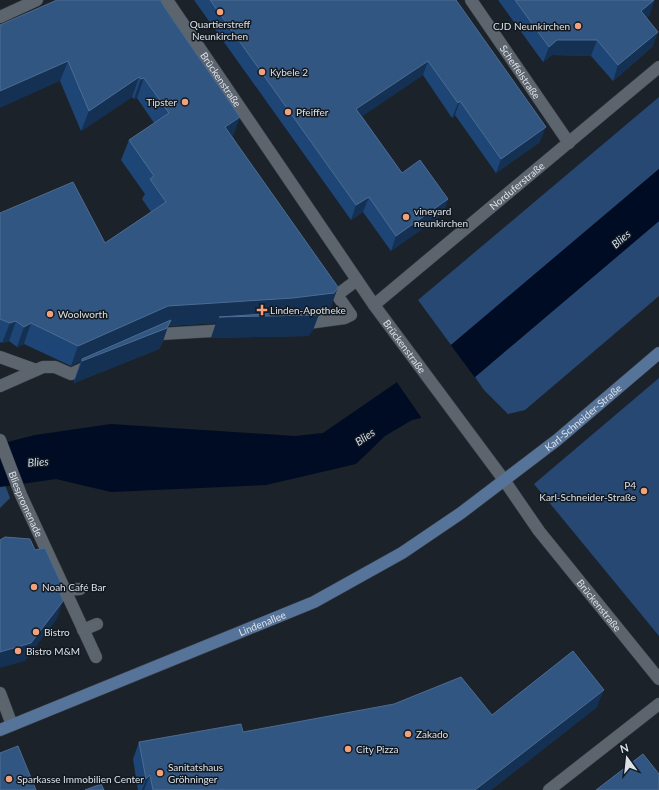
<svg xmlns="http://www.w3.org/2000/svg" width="659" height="790" viewBox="0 0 659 790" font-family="Lato,sans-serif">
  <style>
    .green { fill: #274872 }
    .water { fill: #000b24 }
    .pier { fill: #1b222a }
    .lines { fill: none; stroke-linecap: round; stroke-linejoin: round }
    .pedestrian-casing { stroke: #393e46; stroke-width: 13 }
    .minor-casing { stroke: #393e46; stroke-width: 13 }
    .tertiary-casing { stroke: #393e46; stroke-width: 13 }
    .secondary-casing { stroke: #393e46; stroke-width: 13 }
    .pedestrian { stroke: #5c646e; stroke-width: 12 }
    .minor { stroke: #5c646e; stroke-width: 12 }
    .tertiary { stroke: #5c646e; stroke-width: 12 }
    .secondary { stroke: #56749a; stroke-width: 12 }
    .wall { fill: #1d4676 }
    .shaded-wall { fill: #143052 }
    .building { fill: #325682; stroke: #4c6c92 }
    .poi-dot { fill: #f1a17c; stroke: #121921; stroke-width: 1.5 }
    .labels { text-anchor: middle; stroke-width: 3; stroke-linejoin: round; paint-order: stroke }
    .poi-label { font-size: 10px; fill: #dce1e7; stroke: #121921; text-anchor: start }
    .street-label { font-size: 10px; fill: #dce1e7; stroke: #121921 }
    .water-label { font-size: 11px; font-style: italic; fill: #d2deee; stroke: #121921 }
  </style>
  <rect width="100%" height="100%" fill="#1b222a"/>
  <g class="green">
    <path d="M659,97V169L451,345L418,300Z"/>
    <path d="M659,221V296L525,410L508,414L484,390L475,377Z"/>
    <path d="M659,378V636L534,484Z"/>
    <path d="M0,472L10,498L0,508Z"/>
  </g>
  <path class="water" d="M659,169V221L475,377L421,418L412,420L385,436L356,464L266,485L111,492L56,479L0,487V444L35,435L111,424L295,436L323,433L451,345Z"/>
  <path class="pier" d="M450,344L476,379L423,420L396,381Z"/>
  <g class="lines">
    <defs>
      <g id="pedestrian">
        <path d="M301,324L345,318L351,315L337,295L357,280"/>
        <path d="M150,339L161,334L229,330"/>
        <path d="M0,357L36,370"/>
        <path d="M0,386L43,367H55L71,374L91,365"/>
        <path id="s1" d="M0,440L21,495L96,657"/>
        <path d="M65,590L80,589"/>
        <path d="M83,630L97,624"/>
        <path d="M0,693L12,725"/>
      </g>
      <g id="minor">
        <path id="s2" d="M471,0L569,143"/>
        <path d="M0,17L37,0"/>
        <path id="s3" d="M374,305L659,67"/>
        <path d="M549,790L659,704"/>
      </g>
      <g id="tertiary">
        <path id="s4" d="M167,0L374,305L504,480L539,531L659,679"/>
      </g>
      <g id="secondary">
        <path id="s5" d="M0,730L314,602L402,553L461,513L557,440L659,353"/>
      </g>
    </defs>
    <use href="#pedestrian" class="pedestrian-casing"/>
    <use href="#minor" class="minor-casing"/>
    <use href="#tertiary" class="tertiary-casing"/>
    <use href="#secondary" class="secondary-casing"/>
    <use href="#pedestrian" class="pedestrian"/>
    <use href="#minor" class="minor"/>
    <use href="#tertiary" class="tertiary"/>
    <use href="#secondary" class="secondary"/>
  </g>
  <g class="wall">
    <path d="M57,0L233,137L331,307L326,313L319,314L313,330L308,336L211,338L216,323L168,326L163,341L159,349L74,383V381L81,361L71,366L24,344L17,347L9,341L2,343L0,342V213L105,243L151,212L142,199L145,194L121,160L129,140L154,123L137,98L134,99L132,97L81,131L60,81Z"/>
    <path d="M194,0H456L540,142L496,173L455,115L452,118L423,75L362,116L402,173L448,199L443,214L391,251L363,212L351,220Z"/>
    <path d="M498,0H654L649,16L646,18L658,32L652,47L613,81L591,56L552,55L543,62Z"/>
    <path d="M597,707L491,790H138L133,759L139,742L243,732Z"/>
  </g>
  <g class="shaded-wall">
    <path d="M655,0L649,16L635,27L641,11Z"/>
    <path d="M658,32L652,47L613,81L618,65Z"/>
    <path d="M557,40H597L591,56L552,55L543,62L549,47Z"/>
    <path d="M68,61L60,81L0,108V91Z"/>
    <path d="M428,61L423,75L351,124L356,109Z"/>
    <path d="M139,77L132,97L81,131L89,111Z"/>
    <path d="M144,78L137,98L134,99L141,79Z"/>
    <path d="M460,101L455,115L452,118L458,103Z"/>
    <path d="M240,117L233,137L225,127Z"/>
    <path d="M546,127L540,142L496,173L501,159Z"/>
    <path d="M369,197L363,212L351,220L356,205Z"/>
    <path d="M448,199L443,214L391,251L396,236Z"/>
    <path d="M338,287L331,307L326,313L319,314L313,330L308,336L211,338L216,323L168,326L163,341L159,349L74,383L82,361V359L81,361L71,366L78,346L168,306Z"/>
    <path d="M16,321L9,341L2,343L10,323Z"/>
    <path d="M31,323L24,344L17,347L24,327Z"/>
    <path d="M63,601L57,619L25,661L0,668V652Z"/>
    <path d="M604,690L597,707L491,790H475Z"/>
    <path d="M150,775L144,790H142L146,779Z"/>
  </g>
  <g class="building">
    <path d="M57,0H160L171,17L240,117L225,127L338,287L334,293L293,298L168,306L78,346L31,323L24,327L16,321L10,323L0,319V213L73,182L105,243L166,202L150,179L154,176L129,140L169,113L144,78L141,79L139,77L89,111L68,61L0,91V25Z"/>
    <path d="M210,0H456L546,127L501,159L460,101L458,103L428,61L356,109L402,173L420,160L448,199L396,236L369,197L356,205Z"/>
    <path d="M515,0H654L641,11L658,32L618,65L597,40H557L549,47Z"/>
    <path d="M321,308L316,315L219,317L294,312Z"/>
    <path d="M171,320L167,328L82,361V359Z"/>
    <path d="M5,537L30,539L35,550L45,548L61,583L58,588L63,601L31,643L0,652V540Z"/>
    <path d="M573,651L604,690L475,790H223V789L218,790H153L150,775L146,779L139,742L241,724L243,732L394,704L461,677L492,715Z"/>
    <path d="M18,746L36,790H0V753Z"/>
    <path d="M643,754L659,774V790H596Z"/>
    <path d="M101,784L104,790H85Z"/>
  </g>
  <g class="poi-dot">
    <circle cx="220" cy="12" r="4"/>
    <circle cx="578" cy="26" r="4"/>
    <circle cx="262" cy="72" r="4"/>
    <circle cx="185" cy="102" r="4"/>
    <circle cx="288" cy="112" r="4"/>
    <circle cx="406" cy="217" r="4"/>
    <path d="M260 304h4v4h4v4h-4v4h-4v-4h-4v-4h4z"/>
    <circle cx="50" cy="314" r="4"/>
    <circle cx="644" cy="491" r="4"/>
    <circle cx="34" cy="587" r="4"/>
    <circle cx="36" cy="632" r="4"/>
    <circle cx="18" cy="651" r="4"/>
    <circle cx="408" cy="734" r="4"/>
    <circle cx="348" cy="749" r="4"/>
    <circle cx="160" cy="773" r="4"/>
    <circle cx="9" cy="779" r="4"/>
  </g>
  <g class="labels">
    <g class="poi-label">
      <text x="220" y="28" text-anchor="middle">Quartierstreff<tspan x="220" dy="12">Neunkirchen</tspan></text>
      <text x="570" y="30" text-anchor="end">CJD Neunkirchen</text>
      <text x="270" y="76">Kybele 2</text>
      <text x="177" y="106" text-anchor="end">Tipster</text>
      <text x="296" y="116">Pfeiffer</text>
      <text x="414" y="215">vineyard<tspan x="414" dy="12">neunkirchen</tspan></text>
      <text x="270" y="314">Linden-Apotheke</text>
      <text x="58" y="318">Woolworth</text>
      <text x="636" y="489" text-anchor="end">P4<tspan x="636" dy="12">Karl-Schneider-Straße</tspan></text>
      <text x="42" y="591">Noah Café Bar</text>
      <text x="44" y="636">Bistro</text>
      <text x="26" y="655">Bistro M&amp;M</text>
      <text x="416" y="738">Zakado</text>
      <text x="356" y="753">City Pizza</text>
      <text x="168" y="771">Sanitatshaus<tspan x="168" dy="12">Gröhninger</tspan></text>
      <text x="17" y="783">Sparkasse Immobilien Center</text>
    </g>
    <g class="street-label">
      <text dy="4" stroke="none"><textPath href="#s2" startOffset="87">Scheffelstraße</textPath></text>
      <text dy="4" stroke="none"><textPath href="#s4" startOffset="96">Brückenstraße</textPath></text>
      <text dy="4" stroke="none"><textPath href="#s3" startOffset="186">Norduferstraße</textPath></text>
      <text dy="4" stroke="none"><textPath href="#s4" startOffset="420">Brückenstraße</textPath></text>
      <text dy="4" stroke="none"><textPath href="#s5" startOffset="666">Karl-Schneider-Straße</textPath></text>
      <text dy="4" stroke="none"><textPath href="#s1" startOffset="69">Bliespromenade</textPath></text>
      <text dy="4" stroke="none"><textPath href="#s4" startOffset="744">Brückenstraße</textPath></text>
      <text dy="4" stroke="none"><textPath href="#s5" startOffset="283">Lindenallee</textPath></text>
    </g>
    <g class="water-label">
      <text transform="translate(621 239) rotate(-41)" y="4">Blies</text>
      <text transform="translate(365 437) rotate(-34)" y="4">Blies</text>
      <text transform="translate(38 462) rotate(-4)" y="4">Blies</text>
    </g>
  </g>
  <g transform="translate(627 758) rotate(345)" stroke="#121921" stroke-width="3" paint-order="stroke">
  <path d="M0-3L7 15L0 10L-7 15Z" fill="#dce1e7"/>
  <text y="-6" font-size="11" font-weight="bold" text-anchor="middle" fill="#dce1e7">N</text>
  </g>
</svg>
